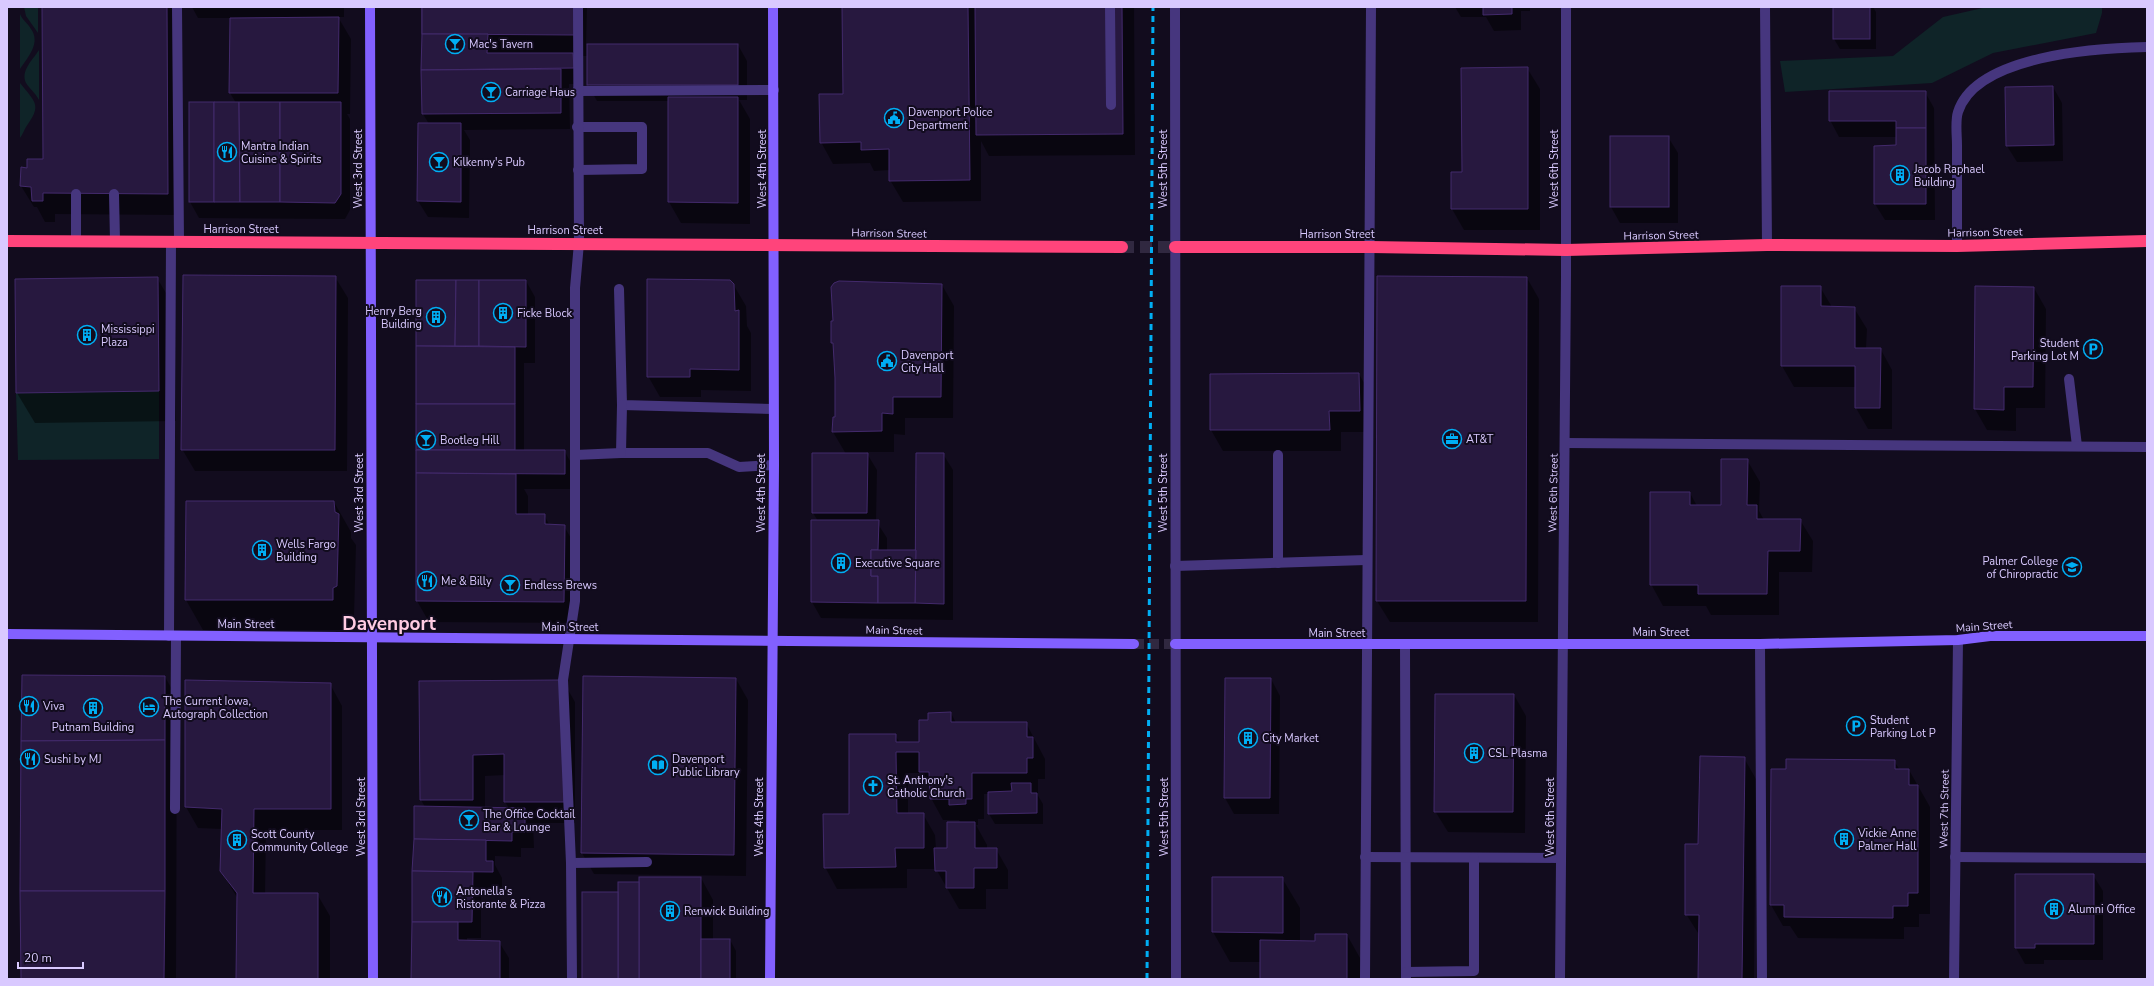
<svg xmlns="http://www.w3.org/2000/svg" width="2154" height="986" viewBox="0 0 2154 986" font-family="'Nunito Sans',sans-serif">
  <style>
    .green { fill: #0f2428 }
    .shadow { fill: #0007; fill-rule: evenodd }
    .building { fill: #27183f; stroke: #432a6c }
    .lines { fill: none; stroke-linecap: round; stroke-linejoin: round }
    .secondary-tunnel { stroke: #302840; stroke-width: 10; stroke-dasharray: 10 5; stroke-linecap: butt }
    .highway-tunnel { stroke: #302840; stroke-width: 12; stroke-dasharray: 12 6; stroke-linecap: butt }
    .lane { stroke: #46367e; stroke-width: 10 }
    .street { stroke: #46367e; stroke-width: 10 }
    .secondary { stroke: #8260ff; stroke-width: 10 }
    .highway { stroke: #ff447b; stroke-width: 12 }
    .rail { stroke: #00aef4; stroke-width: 3; stroke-dasharray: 6 5; stroke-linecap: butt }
    .labels { text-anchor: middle; stroke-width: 4; stroke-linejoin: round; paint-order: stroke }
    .poi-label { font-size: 11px; fill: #d9c9ff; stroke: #120c1e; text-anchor: start }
    .street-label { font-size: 11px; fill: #d9c9ff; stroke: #120c1e }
    .town-label { font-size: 19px; font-weight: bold; fill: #ffcbe2; stroke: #120c1e }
  </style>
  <rect width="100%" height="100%" fill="#120c1e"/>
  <g class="green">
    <path d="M24,7H38V33L26,16Z"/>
    <path d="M1987,7H2102V13L2096,33L1993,53L1932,83L1785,92L1780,61L1893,56L1943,17Z"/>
    <path d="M20,14C22,20 28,23 31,29C41,43 28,57 20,69Z"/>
    <path d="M39,50V100C36,94 33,92 29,87C17,74 32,61 39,50Z"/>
    <path d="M20,83C36,103 42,105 26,127C24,130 23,134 20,138Z"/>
    <path d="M159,391V459L18,460L16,393Z"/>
  </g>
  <g class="shadow">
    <path d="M43,7H178L180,215L55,214V222H45L37,207H34L21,186L28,169L44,160Z"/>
    <path d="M192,7H344V17H338L351,39L350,114H347L350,119V210L345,219L199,218L190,202V103H236L230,93L231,18H198Z"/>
    <path d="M423,7H587L586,45H738L747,61V100H739L750,119V224L681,223L669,202V101H597L588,85V56H574L582,84H569L570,129L464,130L470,140L469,218L428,217L418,201L429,124L423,114Z"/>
    <path d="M843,7H1134L1135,155L989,156L981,141V201L903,202L890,180V170L874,171L870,163L833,164L821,142L844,95Z"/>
    <path d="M1455,7H1530V11H1521V30L1494,31L1486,17H1461Z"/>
    <path d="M1834,7H1873L1876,12V49H1840L1834,39Z"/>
    <path d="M1527,68L1540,89V230H1464L1452,209L1463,173Z"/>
    <path d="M2053,87L2062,103L2063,161L2017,162L2007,146Z"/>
    <path d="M1925,92L1934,108L1935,220H1885L1875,204L1897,146V137H1839L1830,120Z"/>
    <path d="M1611,137H1668L1678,153V223H1620L1611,207Z"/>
    <path d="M335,277L348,298L347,471H195L182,449Z"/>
    <path d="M157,278L175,308L176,421L35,423L17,393L16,280Z"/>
    <path d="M1527,278L1539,299L1538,622H1390L1377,601Z"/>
    <path d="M417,281H526L535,297V363H524V451L565,452L574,468V489H524L528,496V515H544L550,526H564L576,547V623L429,622L417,601Z"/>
    <path d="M733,284L746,306L747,326L751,333V391L701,390V397H660L648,376Z"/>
    <path d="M942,285L954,306L953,418H905V435L894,434V452H866L877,470L876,521L887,538V551H917L943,454L953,470V620L821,618L812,602L818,521L813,513L846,454L833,432L836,418V378L832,322Z"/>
    <path d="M1820,287L1832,307L1854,308L1867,329L1866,348H1880L1892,370V429H1868L1856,408V387H1794L1782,366Z"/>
    <path d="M2034,288L2046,309L2045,408H2016V431L1987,430L1975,409Z"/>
    <path d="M1359,374L1371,395V432H1341V451H1223L1211,430V375Z"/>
    <path d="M1747,460L1760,482L1759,511L1764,520H1800L1813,541L1812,572H1779V615H1711L1706,606H1663L1651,584L1690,493L1697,506H1722Z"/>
    <path d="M334,502L351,532V538L356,545L354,616L350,618V630H203L186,600Z"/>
    <path d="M165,677L177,698L176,979H22Z"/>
    <path d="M736,679L748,700L746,876L594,874L582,853Z"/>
    <path d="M1271,679L1280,696L1279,814H1234L1225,798Z"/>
    <path d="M186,681L330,684L342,706V830H266L265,894H317L330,916V979H237L238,899L221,871L222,829L198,828L186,807Z"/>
    <path d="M563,681L575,702V823H533L534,848H521V857L495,856V865L502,878V888H481V938H467V941L499,942L509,958V979H413L415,807H425L421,800L420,682ZM505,775V802L509,808H485V776Z"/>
    <path d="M1514,695L1526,716L1525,833L1448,832L1435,811Z"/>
    <path d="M951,713L956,723H1026L1045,759V779H1038V794H1037L1043,804V824H995L989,814V794H984V819H978V825H976L987,845V849H996L1008,870V889H986V909H959L936,869H907V888L837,889L825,867L850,815L895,735L900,743H920L929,721ZM908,773H921L931,790V798L943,820H959L961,823L948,849H936L935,835L923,814H908Z"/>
    <path d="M1744,758L1756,779L1754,979H1699L1700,936L1686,914L1699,845Z"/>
    <path d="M1894,761L1900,770H1909L1930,807V914H1919V927H1904V939L1798,938L1790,926H1783L1771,905L1772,770Z"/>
    <path d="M2093,875L2103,891V960H2044V964H2025L2016,948Z"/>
    <path d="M701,878L713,900V940H730L736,951V979H583Z"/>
    <path d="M1213,878H1282L1300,908V941L1316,942L1347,935L1364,965V979H1261V962H1230L1213,932Z"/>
  </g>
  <g class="building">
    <path d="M42,7H167L168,194L43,193V201H32L31,187L20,186L21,167L27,168V159H43Z"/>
    <rect x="422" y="7" width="58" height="27"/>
    <path d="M422,7H575V35L422,34Z"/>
    <path d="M842,7H968L970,180L889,181V149L861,150V142L820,143L819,94H843Z"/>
    <path d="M975,7H1122L1123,134L976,135Z"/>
    <path d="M1483,7H1512V14L1483,15Z"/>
    <rect x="1833" y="7" width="37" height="32"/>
    <path d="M339,17L338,93H229L230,18Z"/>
    <path d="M422,34H488L487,53H573L574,68L421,70Z"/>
    <rect x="587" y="44" width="151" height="41"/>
    <path d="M1528,67V209H1451V172H1462L1461,68Z"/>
    <path d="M561,69V113L422,114L421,70Z"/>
    <path d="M2053,86L2054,145L2006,146L2005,87Z"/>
    <path d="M1829,91H1926V128H1896V121H1829Z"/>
    <path d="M668,97H738V203L668,202Z"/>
    <rect x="189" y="102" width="25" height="100"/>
    <path d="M214,102H239L240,202H214Z"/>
    <path d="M239,102H280V202H240Z"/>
    <path d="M280,102H341V194L335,203L280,202Z"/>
    <path d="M418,123H461V202L417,201Z"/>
    <path d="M1896,128H1926V204H1874V146L1896,145Z"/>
    <rect x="1610" y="136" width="59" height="71"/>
    <path d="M183,275L336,276L335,450H181Z"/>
    <path d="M1377,276L1527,277L1526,601H1376Z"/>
    <path d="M158,277L159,391L16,393L15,279Z"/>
    <path d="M647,279L730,280L734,284L735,311L739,310V370L690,369V377H647Z"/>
    <path d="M416,280H456L455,346H416Z"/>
    <path d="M456,280H479V346H455Z"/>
    <path d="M479,280H526V347L479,346Z"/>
    <path d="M839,281L942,284L941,397H893V414L882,413V431L832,432L833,417H835V378L833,343H831V321H833L831,287L834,283Z"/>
    <path d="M1781,286H1821V306L1855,307V348H1881L1880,408H1855V366H1781Z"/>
    <path d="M1975,286L2034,287L2033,387H2004V410L1974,409Z"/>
    <path d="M416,346L515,347V404H416Z"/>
    <path d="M1359,373L1360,411H1329L1330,430H1210V374Z"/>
    <rect x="416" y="404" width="99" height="46"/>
    <path d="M416,450H565V474L416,473Z"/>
    <path d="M812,453H868L867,513H812Z"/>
    <path d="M916,453H944V604L915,603Z"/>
    <path d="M1721,459H1748L1747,505H1757V519H1801L1800,551H1768L1767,594H1698V585H1650V492H1690V505H1721Z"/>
    <path d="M416,473L516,474V514H545V524L565,525L564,602L416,601Z"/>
    <path d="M186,501H334L335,512L339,514L337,586L333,588V600H185Z"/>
    <path d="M811,520H879L878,550H871V576H878V603L811,602Z"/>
    <path d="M871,550H916L915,603H878V576H871Z"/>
    <path d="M22,675L165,676V740L21,741Z"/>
    <path d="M583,676L736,678L734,855L581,853Z"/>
    <path d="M1225,678H1271L1270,798H1224Z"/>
    <path d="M185,680L331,683V809H254L253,893H318V979H236L237,893L220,871L222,809L185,807Z"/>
    <path d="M563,680L564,802H504V754L473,755V800H420L419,681Z"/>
    <path d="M1435,694H1514L1513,812H1434Z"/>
    <path d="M951,712V722H1027V737H1033V758H1027V773H972V799H966V804L949,805V799H930L929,772H919V752H896L897,813H924V848H895L896,867L824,868L823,814H849V734H896V742H919V720H928V713Z"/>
    <path d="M165,740V891H20L21,741Z"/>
    <path d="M1700,756L1745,757L1742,979H1698L1699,915H1685V844H1698Z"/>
    <path d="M1786,759L1895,760V769H1909V785H1918V893H1908V906H1893V918L1784,917V905H1770L1771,769H1786Z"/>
    <path d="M1011,783H1031V793H1037V813L988,814V792L1012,791Z"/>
    <path d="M414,806L525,808V832H512V841L414,839Z"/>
    <path d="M947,822H975V848H997V868H974V888H946V871H935L934,848H947Z"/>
    <path d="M414,839L486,840V861H493V872L412,871Z"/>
    <path d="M412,871L473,872L472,922H412Z"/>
    <path d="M2015,874H2094V944H2035V948H2015Z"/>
    <rect x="639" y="877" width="62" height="102"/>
    <path d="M1212,877H1283V933L1212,932Z"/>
    <rect x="618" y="882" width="21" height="97"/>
    <path d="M20,891H165L164,979H21Z"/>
    <rect x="582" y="892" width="36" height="87"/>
    <path d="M412,922H458V940L500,941V979H411Z"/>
    <path d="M1315,934H1347V979H1260V940L1315,941Z"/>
    <rect x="701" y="939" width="29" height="40"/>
  </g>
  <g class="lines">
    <path class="secondary-tunnel" d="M1134,644H1175"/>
    <path class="highway-tunnel" d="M1122,247H1175"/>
    <g class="lane">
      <path d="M177,7L179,241"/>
      <path d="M1110,7L1111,105"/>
      <path d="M1765,7L1767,245"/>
      <path d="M577,91L774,90"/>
      <path d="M577,127H642V169L578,170"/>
      <path d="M76,194V241"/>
      <path d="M114,194L115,241"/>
      <path d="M1957,246C1957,212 1957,179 1957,145C1957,135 1955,121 1958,112C1976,55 2097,48 2147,47"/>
      <path d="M619,289L622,405L773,409"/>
      <path d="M2069,379L2077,446"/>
      <path d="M622,405L621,453H708L739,467L774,465"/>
      <path d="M1565,443L2147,447"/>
      <path d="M575,455L621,453"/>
      <path d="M1278,455V563"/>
      <path d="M1175,566L1366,560"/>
      <path d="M169,636L171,241"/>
      <path d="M1760,644L1762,979"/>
      <path d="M1405,645L1406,979"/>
      <path d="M175,809L176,636"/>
      <path d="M1365,857L1561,858"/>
      <path d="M1955,857L2147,858"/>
      <path d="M571,863L647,862"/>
      <path d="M1406,972L1474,971V858"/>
      <path d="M572,979L571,863L563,680L575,601V288L579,243L578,7"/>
      <path d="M1365,979C1365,655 1371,331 1371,7"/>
    </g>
    <g class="street">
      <path d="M1175,7L1176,979"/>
      <path d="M1560,979L1566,276V7"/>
      <path d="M1954,979L1958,640"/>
    </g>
    <g class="secondary">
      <path d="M370,7L373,979"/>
      <path d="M7,634L1134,644"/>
      <path d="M1175,644H1760L1958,640L1990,636H2147"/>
      <path d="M770,979L774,465L773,7"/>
    </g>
    <g class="highway">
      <path d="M7,241L1122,247"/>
      <path d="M1175,247H1371L1566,250L1767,245L1957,246L2147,241"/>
    </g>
    <path class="rail" d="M1147,979L1153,7"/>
  </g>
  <defs>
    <symbol id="bar-ring" viewBox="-11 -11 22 22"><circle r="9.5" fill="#120c1e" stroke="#00aef4" stroke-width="1.5"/><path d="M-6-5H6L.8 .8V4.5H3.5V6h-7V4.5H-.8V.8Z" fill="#00aef4"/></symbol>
    <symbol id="civic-ring" viewBox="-11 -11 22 22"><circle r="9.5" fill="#120c1e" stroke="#00aef4" stroke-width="1.5"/><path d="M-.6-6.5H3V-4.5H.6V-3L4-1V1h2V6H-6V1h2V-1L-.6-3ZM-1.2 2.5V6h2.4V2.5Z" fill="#00aef4"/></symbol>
    <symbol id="restaurant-ring" viewBox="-11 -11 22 22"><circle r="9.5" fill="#120c1e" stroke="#00aef4" stroke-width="1.5"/><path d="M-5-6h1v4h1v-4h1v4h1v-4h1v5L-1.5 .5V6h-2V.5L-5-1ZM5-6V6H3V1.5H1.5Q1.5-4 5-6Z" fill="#00aef4"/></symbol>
    <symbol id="building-ring" viewBox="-11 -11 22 22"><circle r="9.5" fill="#120c1e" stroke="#00aef4" stroke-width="1.5"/><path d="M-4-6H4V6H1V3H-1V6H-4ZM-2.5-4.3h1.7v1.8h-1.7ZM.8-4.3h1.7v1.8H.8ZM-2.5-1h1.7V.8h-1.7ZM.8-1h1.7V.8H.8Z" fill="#00aef4"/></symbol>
    <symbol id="parking-ring" viewBox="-11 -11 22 22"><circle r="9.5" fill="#120c1e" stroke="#00aef4" stroke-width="1.5"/><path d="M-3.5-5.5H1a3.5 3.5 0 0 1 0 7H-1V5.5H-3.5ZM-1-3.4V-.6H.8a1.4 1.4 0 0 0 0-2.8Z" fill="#00aef4"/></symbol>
    <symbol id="office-ring" viewBox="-11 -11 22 22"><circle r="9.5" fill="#120c1e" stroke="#00aef4" stroke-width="1.5"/><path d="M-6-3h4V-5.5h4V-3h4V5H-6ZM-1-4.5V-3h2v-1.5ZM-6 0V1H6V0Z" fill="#00aef4"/></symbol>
    <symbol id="university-ring" viewBox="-11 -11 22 22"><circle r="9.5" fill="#120c1e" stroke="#00aef4" stroke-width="1.5"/><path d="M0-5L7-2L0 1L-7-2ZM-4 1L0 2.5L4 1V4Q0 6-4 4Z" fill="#00aef4"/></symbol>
    <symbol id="hotel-ring" viewBox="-11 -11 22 22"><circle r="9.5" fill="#120c1e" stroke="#00aef4" stroke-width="1.5"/><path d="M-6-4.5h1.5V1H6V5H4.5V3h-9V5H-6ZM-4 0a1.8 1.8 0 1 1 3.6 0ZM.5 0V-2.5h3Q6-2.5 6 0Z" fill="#00aef4"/></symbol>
    <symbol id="library-ring" viewBox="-11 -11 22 22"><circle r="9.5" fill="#120c1e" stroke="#00aef4" stroke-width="1.5"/><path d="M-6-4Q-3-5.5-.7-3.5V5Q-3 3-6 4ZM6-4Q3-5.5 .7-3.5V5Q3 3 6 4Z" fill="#00aef4"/></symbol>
    <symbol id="church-ring" viewBox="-11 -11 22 22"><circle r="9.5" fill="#120c1e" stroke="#00aef4" stroke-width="1.5"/><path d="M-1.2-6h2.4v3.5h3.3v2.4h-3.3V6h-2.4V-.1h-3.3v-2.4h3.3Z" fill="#00aef4"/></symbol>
  </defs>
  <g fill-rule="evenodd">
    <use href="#bar-ring" x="444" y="33" width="22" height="22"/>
    <use href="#bar-ring" x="480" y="81" width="22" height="22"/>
    <use href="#civic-ring" x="883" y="107" width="22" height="22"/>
    <use href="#restaurant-ring" x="216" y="141" width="22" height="22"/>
    <use href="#bar-ring" x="428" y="151" width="22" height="22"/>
    <use href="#building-ring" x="1889" y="164" width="22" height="22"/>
    <use href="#building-ring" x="492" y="302" width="22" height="22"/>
    <use href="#building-ring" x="425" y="306" width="22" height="22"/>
    <use href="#building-ring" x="76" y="324" width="22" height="22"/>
    <use href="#parking-ring" x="2082" y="338" width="22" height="22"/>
    <use href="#civic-ring" x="876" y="350" width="22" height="22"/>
    <use href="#office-ring" x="1441" y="428" width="22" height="22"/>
    <use href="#bar-ring" x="415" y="429" width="22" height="22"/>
    <use href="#building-ring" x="251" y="539" width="22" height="22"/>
    <use href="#building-ring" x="830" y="552" width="22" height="22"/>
    <use href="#university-ring" x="2061" y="556" width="22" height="22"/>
    <use href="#restaurant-ring" x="416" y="570" width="22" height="22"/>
    <use href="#bar-ring" x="499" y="574" width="22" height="22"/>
    <use href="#restaurant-ring" x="18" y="695" width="22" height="22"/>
    <use href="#hotel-ring" x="138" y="696" width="22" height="22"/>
    <use href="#building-ring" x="82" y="697" width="22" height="22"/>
    <use href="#parking-ring" x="1845" y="715" width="22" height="22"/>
    <use href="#building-ring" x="1237" y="727" width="22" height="22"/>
    <use href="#building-ring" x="1463" y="742" width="22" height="22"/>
    <use href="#restaurant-ring" x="19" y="748" width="22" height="22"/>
    <use href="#library-ring" x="647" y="754" width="22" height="22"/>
    <use href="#church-ring" x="862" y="775" width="22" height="22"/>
    <use href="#bar-ring" x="458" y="809" width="22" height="22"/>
    <use href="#building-ring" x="1833" y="828" width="22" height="22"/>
    <use href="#building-ring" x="226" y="829" width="22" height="22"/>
    <use href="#restaurant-ring" x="431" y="886" width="22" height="22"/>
    <use href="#building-ring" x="2043" y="898" width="22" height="22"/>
    <use href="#building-ring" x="659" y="900" width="22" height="22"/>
  </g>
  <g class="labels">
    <g class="poi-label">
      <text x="469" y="48">Mac's Tavern</text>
      <text x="505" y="96">Carriage Haus</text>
      <text x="908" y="116">Davenport Police<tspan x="908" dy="13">Department</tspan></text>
      <text x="241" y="150">Mantra Indian<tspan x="241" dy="13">Cuisine &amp; Spirits</tspan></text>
      <text x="453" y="166">Kilkenny's Pub</text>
      <text x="1914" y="173">Jacob Raphael<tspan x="1914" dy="13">Building</tspan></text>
      <text x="422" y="315" text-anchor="end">Henry Berg<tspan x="422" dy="13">Building</tspan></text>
      <text x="517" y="317">Ficke Block</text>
      <text x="101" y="333">Mississippi<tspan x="101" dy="13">Plaza</tspan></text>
      <text x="2079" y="347" text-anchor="end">Student<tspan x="2079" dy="13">Parking Lot M</tspan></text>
      <text x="901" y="359">Davenport<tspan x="901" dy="13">City Hall</tspan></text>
      <text x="1466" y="443">AT&amp;T</text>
      <text x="440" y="444">Bootleg Hill</text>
      <text x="276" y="548">Wells Fargo<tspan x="276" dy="13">Building</tspan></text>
      <text x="2058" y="565" text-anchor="end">Palmer College<tspan x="2058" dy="13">of Chiropractic</tspan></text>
      <text x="855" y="567">Executive Square</text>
      <text x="441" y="585">Me &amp; Billy</text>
      <text x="524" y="589">Endless Brews</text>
      <text x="163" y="705">The Current Iowa,<tspan x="163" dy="13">Autograph Collection</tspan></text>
      <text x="43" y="710">Viva</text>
      <text x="1870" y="724">Student<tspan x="1870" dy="13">Parking Lot P</tspan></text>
      <text x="93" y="731" text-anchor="middle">Putnam Building</text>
      <text x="1262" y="742">City Market</text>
      <text x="1488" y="757">CSL Plasma</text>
      <text x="44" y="763">Sushi by MJ</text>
      <text x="672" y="763">Davenport<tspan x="672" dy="13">Public Library</tspan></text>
      <text x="887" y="784">St. Anthony's<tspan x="887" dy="13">Catholic Church</tspan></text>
      <text x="483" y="818">The Office Cocktail<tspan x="483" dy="13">Bar &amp; Lounge</tspan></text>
      <text x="1858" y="837">Vickie Anne<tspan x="1858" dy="13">Palmer Hall</tspan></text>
      <text x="251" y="838">Scott County<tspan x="251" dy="13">Community College</tspan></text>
      <text x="456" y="895">Antonella's<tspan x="456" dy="13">Ristorante &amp; Pizza</tspan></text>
      <text x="2068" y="913">Alumni Office</text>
      <text x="684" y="915">Renwick Building</text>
    </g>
    <g class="street-label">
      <text transform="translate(358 169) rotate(-90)" y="4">West 3rd Street</text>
      <text transform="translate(762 169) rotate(-90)" y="4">West 4th Street</text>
      <text transform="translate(1163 169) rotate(-90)" y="4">West 5th Street</text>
      <text transform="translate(1554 169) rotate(-90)" y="4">West 6th Street</text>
      <text x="241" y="233">Harrison Street</text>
      <text x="565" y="234">Harrison Street</text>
      <text transform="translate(1985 232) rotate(-1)" y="4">Harrison Street</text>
      <text transform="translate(889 233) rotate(1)" y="4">Harrison Street</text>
      <text x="1337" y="238">Harrison Street</text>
      <text transform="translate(1661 235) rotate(-1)" y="4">Harrison Street</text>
      <text transform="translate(359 493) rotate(-90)" y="4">West 3rd Street</text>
      <text transform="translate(761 493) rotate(-90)" y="4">West 4th Street</text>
      <text transform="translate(1163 493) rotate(-90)" y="4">West 5th Street</text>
      <text transform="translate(1553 493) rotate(-89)" y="4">West 6th Street</text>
      <text x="246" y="628">Main Street</text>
      <text transform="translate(1984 626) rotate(-4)" y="4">Main Street</text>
      <text x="570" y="631">Main Street</text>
      <text transform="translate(894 630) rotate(1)" y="4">Main Street</text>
      <text x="1661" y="636">Main Street</text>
      <text x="1337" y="637">Main Street</text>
      <text transform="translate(1944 809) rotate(-89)" y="4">West 7th Street</text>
      <text transform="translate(361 817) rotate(-90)" y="4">West 3rd Street</text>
      <text transform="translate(759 817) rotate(-90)" y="4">West 4th Street</text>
      <text transform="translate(1164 817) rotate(-90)" y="4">West 5th Street</text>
      <text transform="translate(1550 817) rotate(-90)" y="4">West 6th Street</text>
    </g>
    <g class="town-label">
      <text x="389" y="630">Davenport</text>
    </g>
  </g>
  <rect width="2154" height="986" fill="none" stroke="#d9c9ff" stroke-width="16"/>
  <path d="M18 962v6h65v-6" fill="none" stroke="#d9c9ff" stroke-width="2"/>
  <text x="24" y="962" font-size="12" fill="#d9c9ff" stroke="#120c1e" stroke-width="3" paint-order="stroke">20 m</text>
</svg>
